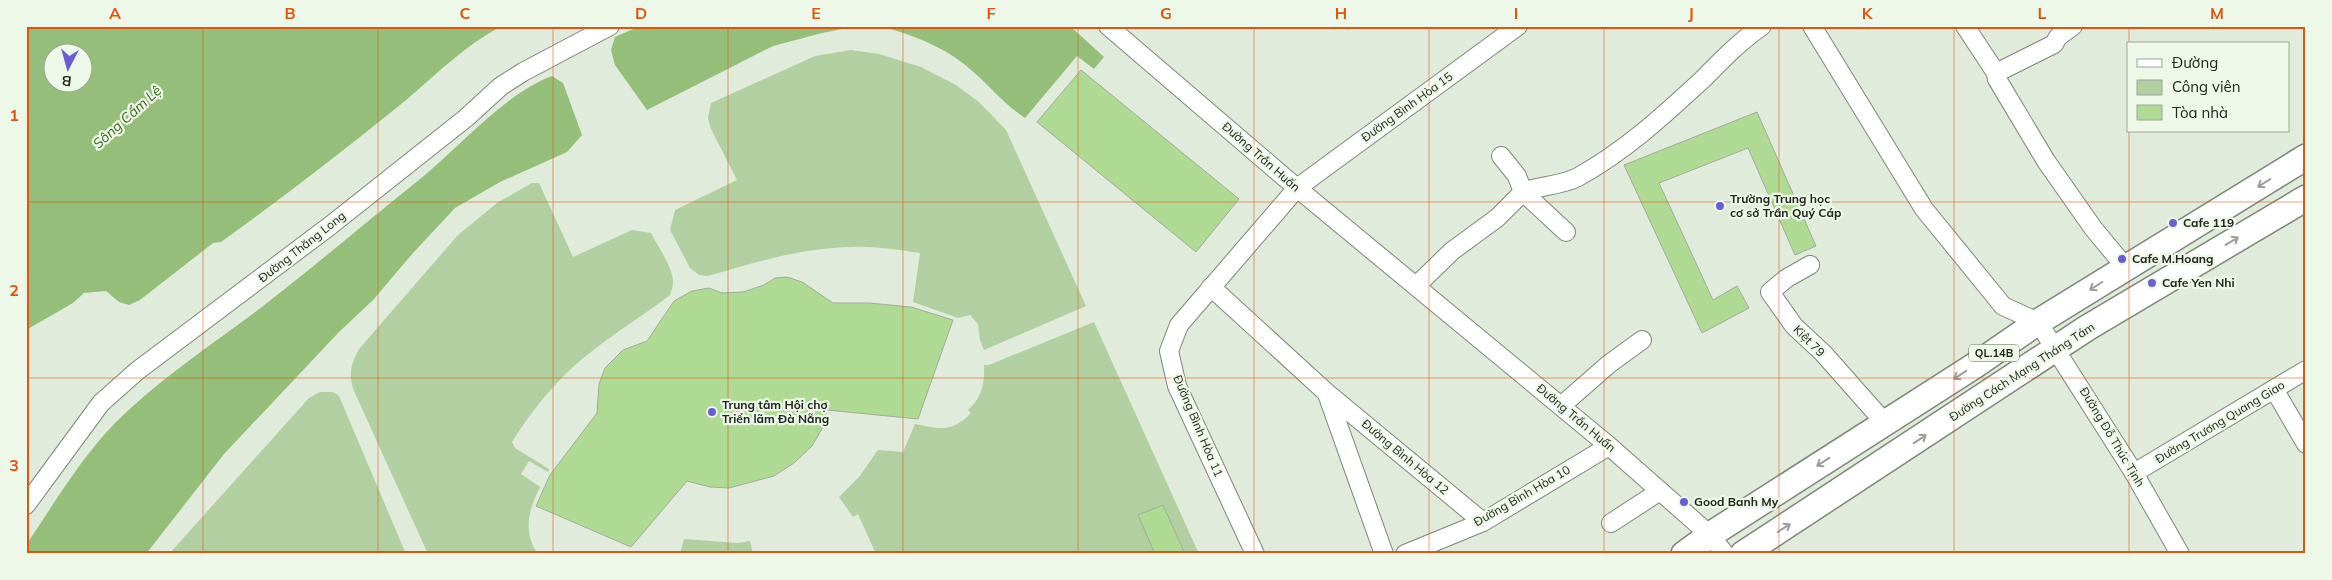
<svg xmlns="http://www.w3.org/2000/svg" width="2332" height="580" viewBox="0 0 2332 580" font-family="Mulish,sans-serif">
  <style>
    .green { fill: #b2cfa1 }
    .forest { fill: #94be7a; fill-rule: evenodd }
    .building { fill: #aeda94; stroke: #a2ac9d }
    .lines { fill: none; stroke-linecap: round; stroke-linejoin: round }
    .minor-casing { stroke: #7d8678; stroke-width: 20 }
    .highway-casing { stroke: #7d8678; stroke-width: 28 }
    .minor { stroke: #fff; stroke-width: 18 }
    .highway { stroke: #fff; stroke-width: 25 }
    .oneway { stroke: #9c9d9b }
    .grid { fill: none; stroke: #de560d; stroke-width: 1; stroke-opacity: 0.55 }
    .poi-dot { fill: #6c5dd7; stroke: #eef8e8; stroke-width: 2 }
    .labels { text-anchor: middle; stroke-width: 4.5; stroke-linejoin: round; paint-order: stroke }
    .shield { fill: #eef8e8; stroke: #5f655c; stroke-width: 1 }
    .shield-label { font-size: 11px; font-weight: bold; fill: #222620 }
    .street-label { font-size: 12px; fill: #222620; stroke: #eef8e8 }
    .poi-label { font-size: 12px; font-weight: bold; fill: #222620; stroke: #eef8e8; text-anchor: start }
    .water-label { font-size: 14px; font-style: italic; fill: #3b621e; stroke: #eef8e8 }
    .neatline { fill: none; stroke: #de560d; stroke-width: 2 }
    .grid-label { font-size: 16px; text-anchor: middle; font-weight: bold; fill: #de560d }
  </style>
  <rect width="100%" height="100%" fill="#e0ebdb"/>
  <g class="green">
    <path d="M851,50L879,54L921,67L956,85L979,102L1006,130L1086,306L984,350L980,340L978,324L970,315L958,318L913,302L920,253C898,250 875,246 851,247C803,248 754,262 708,276L699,275L690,268L670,230L675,210L737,180L711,129L708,118L711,103L815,56Z"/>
    <path d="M532,183H539L573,257L632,230L651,233C658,247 671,264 673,280C674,285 671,291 670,295C632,324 589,348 557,383C540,401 525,421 512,442L515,448L549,469L548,472L529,461L521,474L540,487C529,509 522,532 538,554H428L354,391C348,374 351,364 359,349L458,235L497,203Z"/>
    <path d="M1094,322L1199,554H876L858,514L853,517L839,497L859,477L878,450L903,452L915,424C940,429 952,433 971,413L968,410C982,398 985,382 984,365H989Z"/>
    <path d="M320,392H333L339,396L406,554H169L309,398Z"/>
    <path d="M684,539L738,543L750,541L753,554H680Z"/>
  </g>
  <g class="forest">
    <path d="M26,26H502C463,46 433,78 400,105C341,153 282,198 221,242L213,243L140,300L129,305L119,302L106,291L84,293L73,303L26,330ZM52,52H82V82H52Z"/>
    <path d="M640,26H857L822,33L773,46L647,110L615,65L611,50L615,37Z"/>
    <path d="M878,26H1070L1104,57L1094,69L1077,56L1025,118C1002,103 986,81 964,64C942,46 906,32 878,26Z"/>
    <path d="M552,76L563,83L582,135L567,152L500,182L455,208L413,253L373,300L339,332L224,454L146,554H26V545C54,504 80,459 115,423C157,381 207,348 254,313C310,270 364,224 419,180C459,148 504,94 552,76Z"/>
  </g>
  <g class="building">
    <path d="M1081,70L1239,199L1196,252L1037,122Z"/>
    <path d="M1757,112L1816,246L1795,255L1748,148L1659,183L1713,300L1737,286L1749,308L1702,333L1624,165Z"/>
    <path d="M787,277L802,282L833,303H869L911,307L953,320L918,419L827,410L823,427L812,446L794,463L774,476L729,488L710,487L687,481L631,547L536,506L550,475L597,413L599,384L605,368L623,350L647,341L674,301L692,291L709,288L722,293L743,292L764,285L775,278Z"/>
    <path d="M1163,505L1185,554H1155L1138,515Z"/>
  </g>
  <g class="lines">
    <defs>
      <g id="minor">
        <path d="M1108,26L1297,188L1609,446L1710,535L1725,554"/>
        <path d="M1812,26L1924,209L2003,306L2038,322L2134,473L2180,554"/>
        <path d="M1965,26L1996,73"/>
        <path d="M2073,26L2058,37L2054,44L1996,73L1997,79L2046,161L2093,228L2126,268"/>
        <path d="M1566,232L1523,192C1541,185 1561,186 1578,177C1625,151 1663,116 1702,80C1721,61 1740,41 1762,26"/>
        <path d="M1810,265L1787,278L1770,292L1794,326L1823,353L1885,423"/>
        <path d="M1416,286L1452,251L1497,218L1523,192L1517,176L1501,156"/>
        <path d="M1211,287L1327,393L1483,522"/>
        <path d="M2274,389L2306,444"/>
        <path d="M1327,394L1384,554"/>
        <path d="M1561,406L1609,364L1642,340"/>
        <path d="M2134,473L2306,370"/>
        <path d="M26,505L101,403L137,371L331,225L466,118L501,86L523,72L610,26"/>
        <path d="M1611,523L1660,491"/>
        <path d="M1255,554L1177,386L1169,351L1179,325L1297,188L1518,26"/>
        <path d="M1405,554L1483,522L1609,446"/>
      </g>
      <g id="highway">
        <path d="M1684,554L1710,535L1974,366L2038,322L2306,157"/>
        <path d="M1743,554L2087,328L2306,198"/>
      </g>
    </defs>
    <use href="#minor" class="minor-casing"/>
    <use href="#highway" class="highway-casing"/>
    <use href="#minor" class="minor"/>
    <use href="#highway" class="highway"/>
  </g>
  <defs><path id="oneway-shaft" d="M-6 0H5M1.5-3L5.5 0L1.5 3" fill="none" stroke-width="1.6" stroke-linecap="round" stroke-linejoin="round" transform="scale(1.25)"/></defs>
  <g class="oneway">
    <use href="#oneway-shaft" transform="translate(2264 183) rotate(148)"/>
    <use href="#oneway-shaft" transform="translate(2232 241) rotate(-31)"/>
    <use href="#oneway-shaft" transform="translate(2096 286) rotate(148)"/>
    <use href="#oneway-shaft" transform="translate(1960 375) rotate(147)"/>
    <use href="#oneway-shaft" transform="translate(1920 439) rotate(-33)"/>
    <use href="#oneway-shaft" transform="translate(1823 462) rotate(147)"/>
    <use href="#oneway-shaft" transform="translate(1784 528) rotate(-32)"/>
  </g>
  <path class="grid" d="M203,26V554M378,26V554M553,26V554M728,26V554M903,26V554M1078,26V554M1254,26V554M1429,26V554M1604,26V554M1779,26V554M1954,26V554M2129,26V44M2129,131V554M26,202H2306M26,378H2306"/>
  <g class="poi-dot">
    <circle cx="1720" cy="206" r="5"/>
    <circle cx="2173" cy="223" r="5"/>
    <circle cx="2122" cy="259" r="5"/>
    <circle cx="2152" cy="283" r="5"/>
    <circle cx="712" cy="412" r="5"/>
    <circle cx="1684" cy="502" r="5"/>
  </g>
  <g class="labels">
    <rect class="shield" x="1969" y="344.5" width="50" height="17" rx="4"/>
    <g class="shield-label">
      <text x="1994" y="357">QL.14B</text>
    </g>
    <g class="street-label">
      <text transform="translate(1407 107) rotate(-36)" y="4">Đường Bình Hòa 15</text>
      <text transform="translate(1261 157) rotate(41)" y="4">Đường Trần Huấn</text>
      <text transform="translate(302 247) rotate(-38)" y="4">Đường Thăng Long</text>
      <text transform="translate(1809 341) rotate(45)" y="4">Kiệt 79</text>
      <text transform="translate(2022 372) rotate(-33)" y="4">Đường Cách Mạng Tháng Tám</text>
      <text transform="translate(1576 418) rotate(40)" y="4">Đường Trần Huấn</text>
      <text transform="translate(2220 422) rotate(-31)" y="4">Đường Trương Quang Giao</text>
      <text transform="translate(1198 426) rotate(67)" y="4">Đường Bình Hòa 11</text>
      <text transform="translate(2112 437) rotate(59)" y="4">Đường Đỗ Thúc Tịnh</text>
      <text transform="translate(1405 457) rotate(40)" y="4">Đường Bình Hòa 12</text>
      <text transform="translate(1522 496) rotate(-30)" y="4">Đường Bình Hòa 10</text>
    </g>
    <g class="poi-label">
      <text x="1730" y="203">Trường Trung học<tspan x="1730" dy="14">cơ sở Trần Quý Cáp</tspan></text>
      <text x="2183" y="227">Cafe 119</text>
      <text x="2132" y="263">Cafe M.Hoang</text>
      <text x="2162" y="287">Cafe Yen Nhi</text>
      <text x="722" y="409">Trung tâm Hội chợ<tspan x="722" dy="14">Triển lãm Đà Nẵng</tspan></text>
      <text x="1694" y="506">Good Banh My</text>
    </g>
    <g class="water-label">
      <text transform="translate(127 117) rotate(-42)" y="5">Sông Cẩm Lệ</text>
    </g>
  </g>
  <rect width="2332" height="580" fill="none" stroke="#eef8e8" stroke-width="55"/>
  <rect x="2127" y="42" width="162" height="90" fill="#eef8e8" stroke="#9ca498"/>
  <rect x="2137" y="59" width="25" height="8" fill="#ffffff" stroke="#9ca498"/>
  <text x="2172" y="68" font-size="15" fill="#222620">Đường</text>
  <rect x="2137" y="80" width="25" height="15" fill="#b2cfa1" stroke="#9ca498"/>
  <text x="2172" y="92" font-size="15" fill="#222620">Công viên</text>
  <rect x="2137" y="105" width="25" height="15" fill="#aeda94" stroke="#9ca498"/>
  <text x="2172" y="118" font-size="15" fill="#222620">Tòa nhà</text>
  <g transform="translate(68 68) rotate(186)"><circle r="24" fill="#eef8e8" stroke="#9ca498"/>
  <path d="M0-4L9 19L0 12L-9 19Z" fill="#6c5dd7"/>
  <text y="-8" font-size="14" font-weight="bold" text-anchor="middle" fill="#222620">B</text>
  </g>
  <rect x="28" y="28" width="2276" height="524" class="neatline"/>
  <g class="grid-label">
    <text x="115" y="19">A</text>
    <text x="290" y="19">B</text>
    <text x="465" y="19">C</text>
    <text x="641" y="19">D</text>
    <text x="816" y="19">E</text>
    <text x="991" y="19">F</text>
    <text x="1166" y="19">G</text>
    <text x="1341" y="19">H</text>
    <text x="1516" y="19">I</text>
    <text x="1691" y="19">J</text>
    <text x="1867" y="19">K</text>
    <text x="2042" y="19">L</text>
    <text x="2217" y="19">M</text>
    <text x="14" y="121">1</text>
    <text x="14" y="296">2</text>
    <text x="14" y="471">3</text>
  </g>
</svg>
